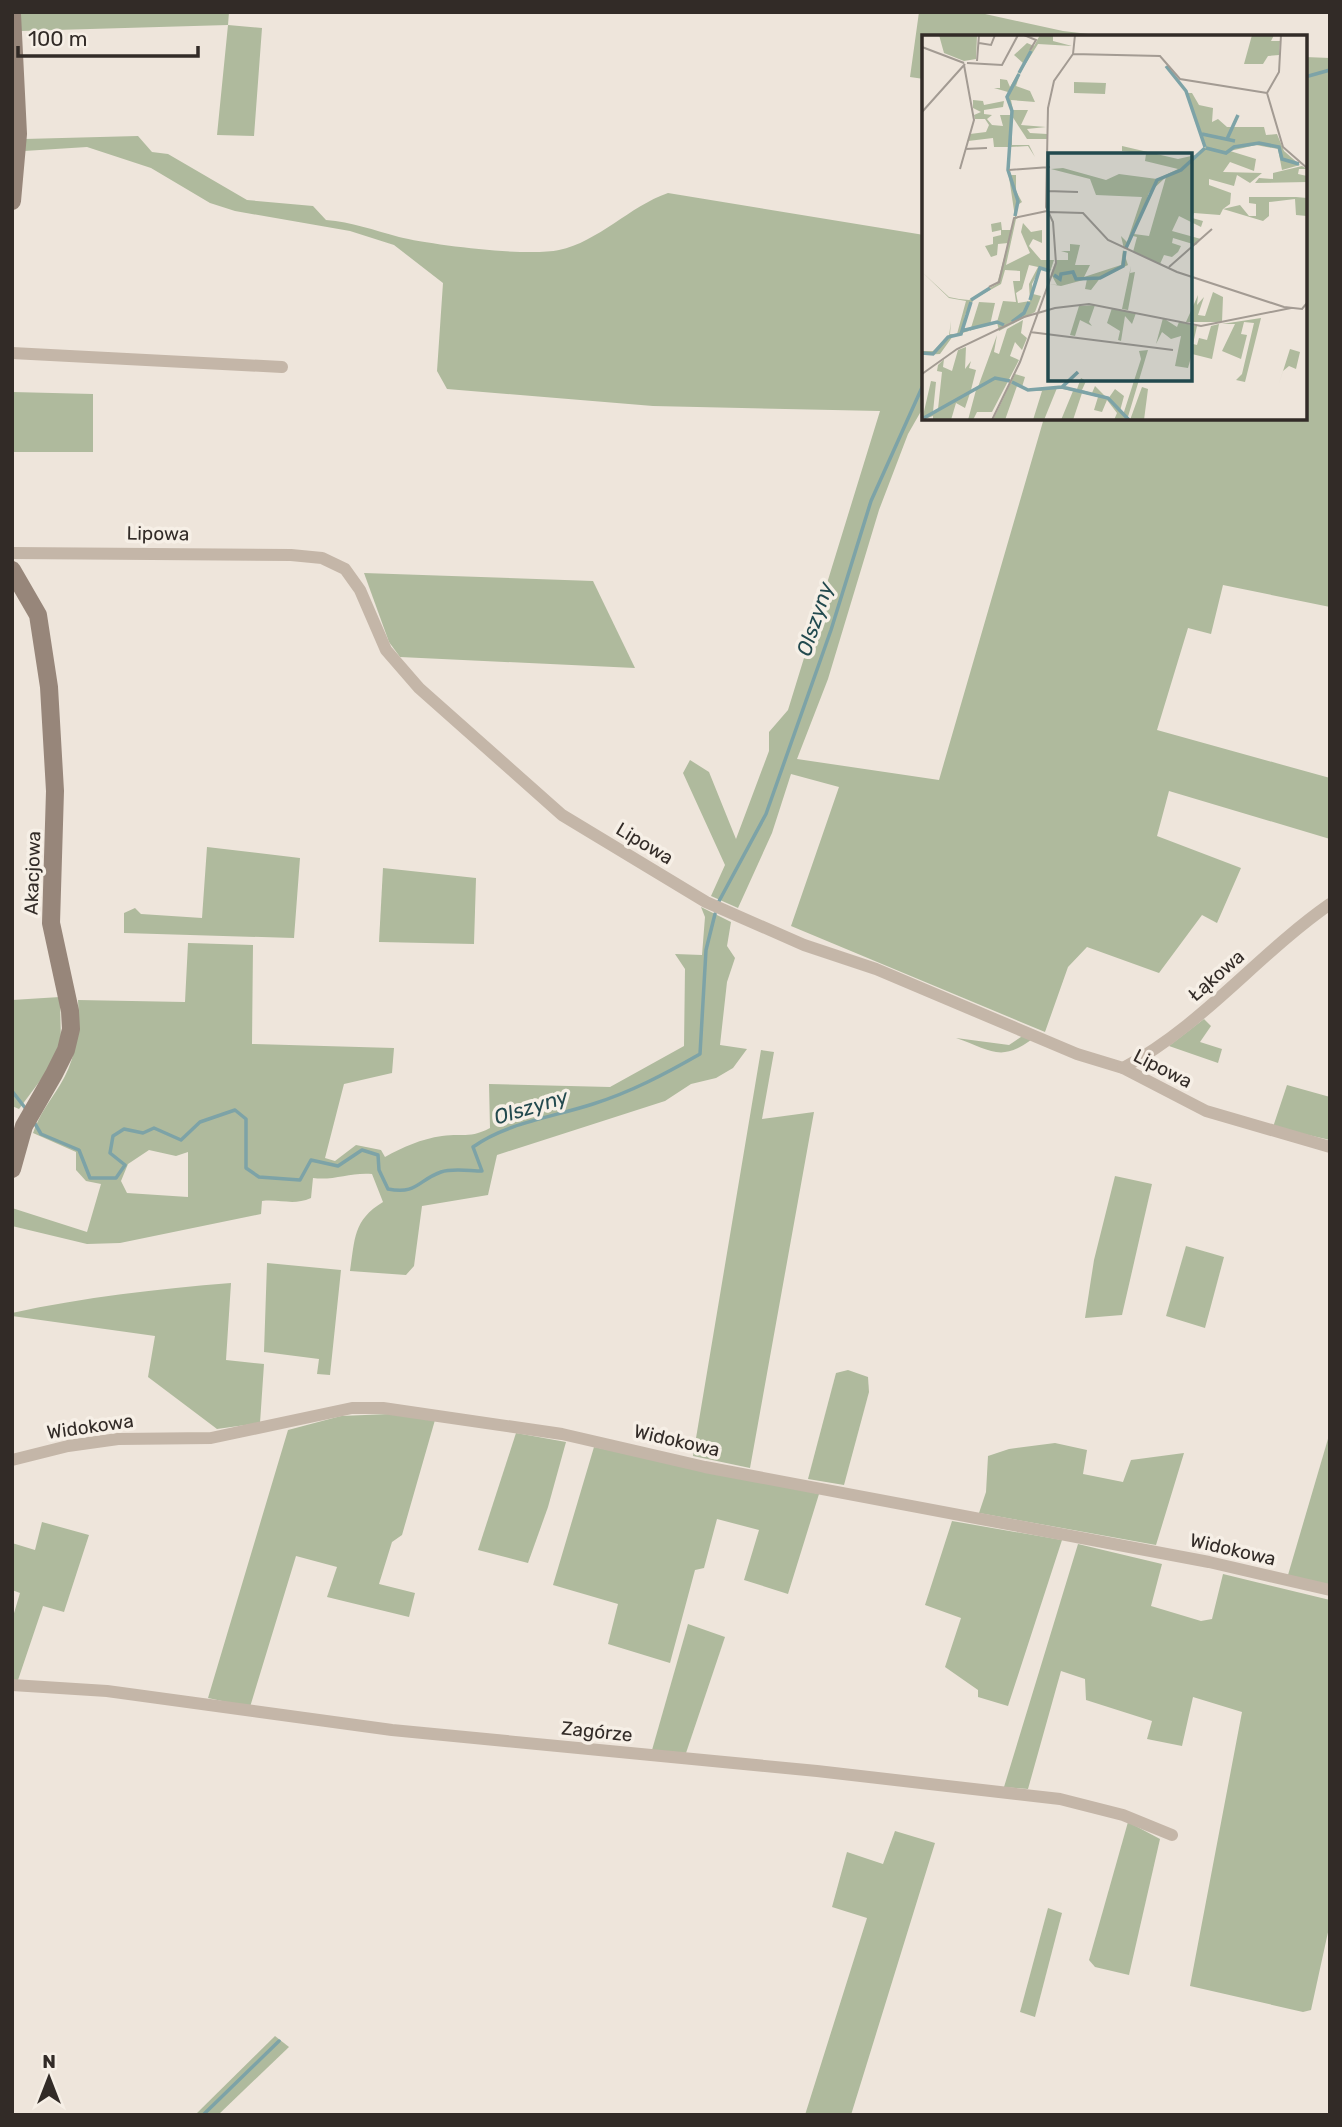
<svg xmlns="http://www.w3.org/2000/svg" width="1342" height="2127" viewBox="0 0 1342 2127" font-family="Rubik,sans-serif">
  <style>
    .green { fill: #afba9d; fill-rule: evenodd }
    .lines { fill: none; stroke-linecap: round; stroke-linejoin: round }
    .stream { stroke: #7da3a7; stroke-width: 3.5 }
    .street { stroke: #c4b6a8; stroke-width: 12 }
    .secondary { stroke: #97867a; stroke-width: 18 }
    .labels { text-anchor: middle; stroke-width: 7; stroke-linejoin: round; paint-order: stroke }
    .street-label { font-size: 19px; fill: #322b27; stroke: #f6efe6 }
    .water-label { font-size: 21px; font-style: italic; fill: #22494e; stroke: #f6efe6 }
    .inset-river { fill: none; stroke: #7da3a7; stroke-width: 3.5 }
    .inset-road { fill: none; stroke: #a39b93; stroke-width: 2 }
    .view { fill: #22494e; fill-opacity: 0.15; stroke: #22494e; stroke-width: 3.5 }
    .inset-edge { fill: none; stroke: #322b27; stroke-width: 3.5 }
  </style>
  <rect width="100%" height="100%" fill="#eee5db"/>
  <g class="green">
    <path d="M19,12H229L228,25L262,28L254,136L217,135L228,25L21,31Z"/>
    <path d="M919,12H976L1063,31L1114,37H924V79L910,77Z"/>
    <path d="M1305,57L1330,58V607L1223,585L1211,634L1188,628L1157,730L1330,778V839L1169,791L1157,836L1241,868L1217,923L1202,915L1159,973L1087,947L1068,967L1045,1032L791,926L839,787L791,774L772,833L738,908L711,896L725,865L683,773L690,760L709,772L736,839L769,751V732L788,710L880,411L653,406L447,389L437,371L443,283L394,245L350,231L235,211L210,203L151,168L87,147L24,151V139L138,136L152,152L168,154L247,200L313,206L326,220C352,222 373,230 399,237C432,245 527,257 559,250C598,242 630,206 668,193L924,235V406L908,434L879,510L828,679L797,759L939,780L1044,418H1305Z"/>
    <path d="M12,392L93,394V452H12Z"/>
    <path d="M364,573L593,581L635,668L400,657L389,642Z"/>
    <path d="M207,847L300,858L294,938L124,933V913L135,908L141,914L202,918Z"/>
    <path d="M383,868L476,878L474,944L379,942Z"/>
    <path d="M701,907L731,922L727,946L735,958L727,982L720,1045L747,1049L733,1068L716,1078L691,1084L665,1101L497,1155L488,1195L422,1206L414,1266L406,1275L350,1271C355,1239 353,1220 383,1202L372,1174C351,1172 333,1181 313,1178L311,1198C293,1206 281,1199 262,1201L261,1214L120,1243L87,1244L12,1226V1208L87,1232L101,1184L86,1181L76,1170V1152L33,1133C39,1115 50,1101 60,1085C76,1059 80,1030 78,1000L185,1002L188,943L253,945L252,1044L394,1048L392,1073L344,1084L325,1158L335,1161L356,1145L381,1150L385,1157C403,1147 421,1139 442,1136C463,1133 469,1139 490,1128L489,1084L610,1087L684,1046L685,969L675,954L702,955L705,917ZM149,1150L176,1156L188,1152V1197L127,1193L121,1181L128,1164Z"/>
    <path d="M60,997L61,1044L51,1066L19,1109L12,1106V1000Z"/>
    <path d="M1204,1019L1211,1026L1200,1042L1222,1049L1218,1063L1169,1046Z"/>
    <path d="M1024,1035L1031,1040C1000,1063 989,1049 956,1038L1009,1045Z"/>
    <path d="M761,1050L774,1052L762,1119L814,1112L750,1468L693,1456Z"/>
    <path d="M1287,1085L1330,1097V1140L1273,1127Z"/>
    <path d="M1115,1176L1152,1184L1122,1315L1085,1318L1094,1260Z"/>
    <path d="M1186,1246L1224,1257L1205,1328L1166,1316Z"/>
    <path d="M267,1263L341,1270L330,1375L317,1374L319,1359L264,1352Z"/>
    <path d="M231,1283L226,1360L264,1364L260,1423L217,1429L148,1377L155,1336L12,1316V1313C85,1297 157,1289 231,1283Z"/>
    <path d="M848,1370L868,1377L869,1392L844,1485L808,1479L836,1373Z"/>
    <path d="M389,1414L435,1420L402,1535L392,1542L379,1584L415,1593L409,1617L327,1597L337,1567L296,1556L250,1707L208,1698L288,1430L341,1416Z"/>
    <path d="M1330,1432V1586L1288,1575Z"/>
    <path d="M516,1433L566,1442L548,1507L528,1563L478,1550Z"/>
    <path d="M1055,1443L1087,1450L1083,1474L1123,1482L1131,1460L1184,1453L1156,1545L979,1513L986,1492L988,1456L1009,1449Z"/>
    <path d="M594,1447L819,1494L788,1594L744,1580L759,1530L717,1519L704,1568L695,1570L670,1663L608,1644L618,1604L553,1585Z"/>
    <path d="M952,1521L1062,1540L1008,1706L978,1697V1690L945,1667L961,1618L925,1605Z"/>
    <path d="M42,1522L89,1535L64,1612L43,1606L18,1680H12V1620L20,1593L12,1590V1543L35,1550Z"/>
    <path d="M1078,1544L1162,1564L1151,1606L1201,1621L1212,1619L1223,1574L1330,1600V1923L1311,2010L1303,2012L1190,1986L1242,1712L1193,1697L1182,1746L1147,1739L1152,1721L1086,1700L1085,1679L1061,1671L1028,1789L1004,1787Z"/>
    <path d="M688,1624L725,1637L686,1753L652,1750Z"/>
    <path d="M1128,1822L1160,1839L1129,1975L1095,1967L1089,1960Z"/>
    <path d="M895,1831L935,1843L851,2115H805L867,1918L832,1907L847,1852L883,1864Z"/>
    <path d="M1048,1908L1062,1913L1035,2017L1020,2012Z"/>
    <path d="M275,2036L289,2047L218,2115H195Z"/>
  </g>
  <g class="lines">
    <g class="stream">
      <path d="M1305,77L1330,70"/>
      <path d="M718,903L766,814L831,630L871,501L924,383"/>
      <path d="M12,1091L26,1109"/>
      <path d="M34,1122L41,1134L79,1150L90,1178H116L125,1165L110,1153L113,1136L124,1129L143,1133L154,1128L181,1140L200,1122L235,1110L246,1119V1168L259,1177L300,1180L311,1160L338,1166L362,1150L378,1155L379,1170L388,1189C417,1195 418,1180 441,1172C452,1168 470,1171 482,1171L473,1147C506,1123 553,1117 593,1104C631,1092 665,1074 700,1054L706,950L715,914"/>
      <path d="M203,2115L279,2041"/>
    </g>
    <g class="street">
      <path d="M12,353L282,367"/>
      <path d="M12,553L291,555L322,558L345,569L360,590L386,650L419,688L562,815L706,902L804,945L876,969L1077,1054L1123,1068L1206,1111L1330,1147"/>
      <path d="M1123,1068C1202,1026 1257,955 1330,904"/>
      <path d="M12,1460L68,1446L118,1439L211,1438L352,1408H383L562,1434L705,1467L1209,1562L1330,1590"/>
      <path d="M12,1685L107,1691L392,1730L817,1771L1060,1799L1123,1815L1172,1835"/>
    </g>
    <g class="secondary">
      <path d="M12,14L18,134L12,201"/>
      <path d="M12,570L38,615L49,687L55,791L51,923L70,1011L71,1029L66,1050L54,1074L24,1126L12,1169"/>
    </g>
  </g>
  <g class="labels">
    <g class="street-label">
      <text transform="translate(158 533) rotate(1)" y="7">Lipowa</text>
      <text transform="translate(645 843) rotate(31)" y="7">Lipowa</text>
      <text transform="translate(32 873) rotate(-88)" y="7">Akacjowa</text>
      <text transform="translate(1216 975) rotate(-41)" y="7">Łąkowa</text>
      <text transform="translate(1163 1068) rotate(27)" y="7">Lipowa</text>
      <text transform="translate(90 1426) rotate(-8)" y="7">Widokowa</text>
      <text transform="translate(677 1440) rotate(13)" y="7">Widokowa</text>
      <text transform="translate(1233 1549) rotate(13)" y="7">Widokowa</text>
      <text transform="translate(597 1731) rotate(6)" y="7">Zagórze</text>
    </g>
    <g class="water-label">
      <text transform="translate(815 619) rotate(-72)" y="7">Olszyny</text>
      <text transform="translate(531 1107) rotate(-17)" y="7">Olszyny</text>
    </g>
  </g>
  <g transform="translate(922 35)">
    <rect width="385" height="385" fill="#eee5db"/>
    <path d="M17,0H55L54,24L42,26L22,18ZM118,0H131V6L150,11L116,9L98,38L101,28L92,20L105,8L112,11ZM330,0H352L349,6H358L357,20L346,21L341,29H322ZM96,38L98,39L94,51L108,56L113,67L89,65L91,75H106L99,90L124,92L105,94L108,98L125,99V104H105L90,81V110H107L113,122L106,111L88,112L86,128V112H72L71,103L46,106L48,99L64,97L67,90L63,84H53L52,80L59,77L51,73V65L61,66L62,70L82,66L81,72L62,75V79L70,80L65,84L70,90L81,91L78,80H89L86,57L72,53H78V44L85,45L88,52ZM152,47L184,48L183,59L152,58ZM264,58H270L277,70L291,73L290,87L296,84L305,92H342L344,100L355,99L362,116L378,130L360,135L356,114L334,110L308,116L334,124L332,136L308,127L301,137L340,138L328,148L315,140L312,151L287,144V150L309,158L308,169L301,174L318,170L327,181H334V169L327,168V162H374L385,163V181L374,180L373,164L347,167V181L341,186L301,174L298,180L272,178L270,183L281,186L279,192L257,181L250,196L279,204L274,210L251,203L250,208L259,211L256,217L250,222L242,220L238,229L211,217L215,202L211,201L202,214L199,201L205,207L220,162L174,160L168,144L129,134L141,133L184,145L197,139L235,144L256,134L223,126L224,119L200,116V111L256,124L278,119L284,111ZM244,142L227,201L212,199L227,158ZM85,129L88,140H94V156L100,167L94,171V182L100,181L94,184L84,230L108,218L99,197L101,188L109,197L120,195V208L111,204L107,211L119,225H132L128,237L119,232L110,249L111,259L119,261L113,277L77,296L75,287L31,301L18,319L0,320V316H11L27,301L29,286L28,299H35L44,266L27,263L0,237L27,262L37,264L47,265L75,249L86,208L76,209L75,220L69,222L63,211L71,209V202L79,200V195L70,197L69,189L79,187L80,195H89L93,182ZM107,230L116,232L107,249L108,266L96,268L94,258L100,254ZM83,235L98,236V246H91L94,267L81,266L75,287L68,290L73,268L57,267L48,296H41L43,280L52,264L79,249ZM380,131L385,134H377L376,139L385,141V147L333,148L337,143L351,144V138ZM148,209L158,210L153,230H168L162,242L199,230L201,215L206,230L179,242L169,255L163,254L165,244L139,251L127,249L135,250L129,239L134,225H146V218L139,216H148ZM209,231L208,238L213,237L206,275L200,274ZM291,257L301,262L300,287H264L276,260L275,270L282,262L276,280L283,281ZM173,270L167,287L170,291L158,285L153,301L148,300L157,271ZM190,273L214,278L210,289L203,281L199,306L196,305L198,296L185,288ZM241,283L255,292L257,287L275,291L271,309L275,310L277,303L285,305L289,291L297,289L290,324L270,319L266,333L253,331L259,301L249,304L240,297L234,309ZM339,283L323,347L314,345L320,339L332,288L322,287L319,299L325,300L319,324L300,316L313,289H300ZM101,285L99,298L105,303L100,315L93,307L88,321L97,325L70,377H55L51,385H46L54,355L48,358L43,373L34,368L29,385H11V381L0,385L9,346L14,347L11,377L16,374L20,337L15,336L16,330L22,324L21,332L30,336L36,315L44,312L43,334L49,326L47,333L54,335L49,355L56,352L75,300L72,317L77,319L85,294ZM368,314L378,317L374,334L367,331L361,336L356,352ZM226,315L205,385H192L195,378L185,365L180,377L172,375L176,362L160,358L151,385H139L151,356L135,353L122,385H111L120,356H106L95,351L83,385H71L93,339L103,342L100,352L106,355L139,352L155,336L142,352L155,354L159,343L164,346L160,355L170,358L173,351L186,364L193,354L202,361L198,376L201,380L219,324L217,316ZM220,352L226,354L222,385H208Z" fill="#afba9d" fill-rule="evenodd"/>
    <path class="inset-river" d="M244,31L264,56L283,112M97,38L109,16M280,99L313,106M305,104L316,80M284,113L304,118L312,112L337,108L357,112L360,124L377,129M93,181L96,166L86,135L90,76L85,62L97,39M204,213L235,145L259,135L283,113M132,240L138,244L139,239L151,237L154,244L178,243L201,231L203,216M49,265L68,253M108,265L118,233L128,236M90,287L102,278L107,267M39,296L75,287L82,290M0,318L11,319L26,302L39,299L49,267M90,347L106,355L140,352L156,337M140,352L186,363L207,385M0,384L73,343L88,346"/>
    <path class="inset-road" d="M102,0L114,5L108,15M57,8L69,10L73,0M0,12L42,28M151,19L238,21L258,44L345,58M55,26L57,0M45,28L80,30L96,0M345,58L361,112L385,133M345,58L357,37L359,0M0,77L43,29M43,114L65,113M38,134L52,85L42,30M87,135L128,132M125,156L156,157M127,177L161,178L186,205L255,237L362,272L380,274L385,268M247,232L290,194M67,252L77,247L92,183L125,176M108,297L251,315M0,339L35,314L102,282L133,273L167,269L279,291L369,273M70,385L98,327L134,228L131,187L124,172L126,73L132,46L151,19L153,0"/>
    <path class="view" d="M126,118H270V346H126Z"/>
    <rect width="385" height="385" class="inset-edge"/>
  </g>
  <rect width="1342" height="2127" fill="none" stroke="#322b27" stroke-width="28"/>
  <g transform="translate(49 2078)" stroke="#f6efe6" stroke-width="5" paint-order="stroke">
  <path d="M0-5L12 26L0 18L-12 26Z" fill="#322b27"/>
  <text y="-10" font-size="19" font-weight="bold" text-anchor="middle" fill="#322b27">N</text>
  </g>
  <path d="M18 46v10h180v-10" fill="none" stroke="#322b27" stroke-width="3.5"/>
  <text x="28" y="46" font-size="21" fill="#322b27" stroke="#f6efe6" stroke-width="5" paint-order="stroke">100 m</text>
</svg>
